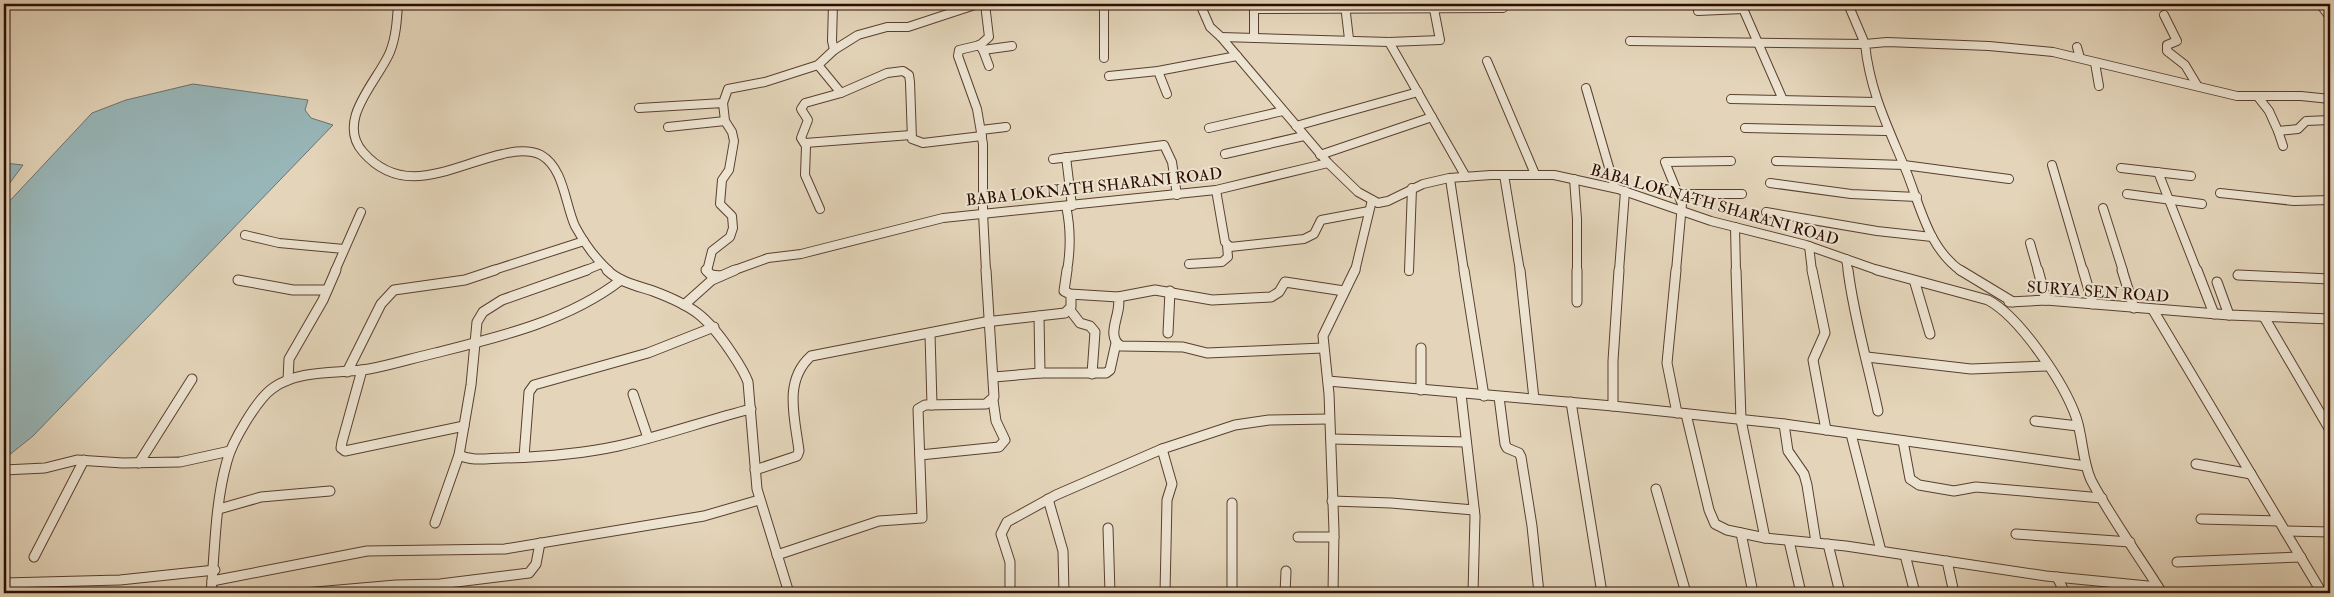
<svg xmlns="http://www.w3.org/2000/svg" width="2334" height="597" viewBox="0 0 2334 597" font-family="'IM FELL Double Pica',serif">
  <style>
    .water { fill: #98b6b8; stroke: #6c726f }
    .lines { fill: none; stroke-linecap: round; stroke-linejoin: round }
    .minor-far1-casing { stroke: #593f2f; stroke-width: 10 }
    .minor-casing { stroke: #593f2f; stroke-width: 11 }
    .minor-far1 { stroke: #ede4d2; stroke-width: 8 }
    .minor { stroke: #ede4d2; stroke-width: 9 }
    .labels { text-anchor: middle; stroke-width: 4; stroke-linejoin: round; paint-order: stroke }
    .street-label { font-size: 16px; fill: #2b0d01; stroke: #ede4d2 }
  </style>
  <rect width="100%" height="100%" fill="#e4d5ba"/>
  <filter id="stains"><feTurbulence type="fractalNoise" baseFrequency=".004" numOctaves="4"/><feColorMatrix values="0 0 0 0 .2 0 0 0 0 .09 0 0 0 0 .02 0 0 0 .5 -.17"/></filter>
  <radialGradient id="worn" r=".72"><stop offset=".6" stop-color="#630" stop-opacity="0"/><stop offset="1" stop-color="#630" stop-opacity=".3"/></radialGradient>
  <g class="water">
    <path d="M193,84L308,100L305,110L311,118L333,125L33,436L8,456H4V207L92,113L126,100Z"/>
    <path d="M4,163L23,165L4,191Z"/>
  </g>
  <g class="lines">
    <defs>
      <g id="minor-far1">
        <path d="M398,4C397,20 396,37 390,52C378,81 335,120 363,152C404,199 453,165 503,154C515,151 530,150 541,155C564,168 565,204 575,226C584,243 595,258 609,271"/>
        <path d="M833,4L832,41L834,50"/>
        <path d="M985,4L989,37L980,45L959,50L958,56L977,109L983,144V213L986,271"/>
        <path d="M1104,4V58"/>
        <path d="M1200,4L1210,27L1221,37L1328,163L1358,192L1378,203L1388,201L1423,184L1449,178L1491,175H1554L1618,189L1711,221L1806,245L1880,271"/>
        <path d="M1741,4L1783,100"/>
        <path d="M2320,4L2330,17"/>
        <path d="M1345,5L1349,39"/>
        <path d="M1698,11L1743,9"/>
        <path d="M2164,15L2177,41L2167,45V51L2185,65L2197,85"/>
        <path d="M1221,37L1389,42L1440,40L1433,4"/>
        <path d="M1254,38V9L1503,8"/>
        <path d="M1630,41L1865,44L1848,4"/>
        <path d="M1389,42L1466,177"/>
        <path d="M979,45L983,50L1012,46"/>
        <path d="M2077,47L2080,58"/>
        <path d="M983,50L989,66"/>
        <path d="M1487,61L1535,174"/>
        <path d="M2095,63L2099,86"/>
        <path d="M818,65L841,93"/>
        <path d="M1158,71L1167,94"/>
        <path d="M1109,76L1158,71L1237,56"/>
        <path d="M1586,88L1615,188"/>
        <path d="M2258,97L2269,111L2278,131L2298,129L2306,121L2330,120"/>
        <path d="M1731,99L1876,102"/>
        <path d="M723,103L728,89L765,82L818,65L834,50L858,35L887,27H908L978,4"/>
        <path d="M639,108L723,103L725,121L732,132L734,141L729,170L722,180L720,204L732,216L733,228L730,237L712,251L707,271"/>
        <path d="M1296,126L1418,92"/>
        <path d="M668,127L725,121"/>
        <path d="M1209,128L1283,111"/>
        <path d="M1745,128L1887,131"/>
        <path d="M981,130L1006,127"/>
        <path d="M2278,131L2283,146"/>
        <path d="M805,143L911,135"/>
        <path d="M1225,154L1304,136"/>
        <path d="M1320,155L1432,117"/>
        <path d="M1066,157L1072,206"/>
        <path d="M1053,159L1164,145L1172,162L1177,195"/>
        <path d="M1776,161L1904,165L2009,179"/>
        <path d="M2052,165L2083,271"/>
        <path d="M2121,168L2191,176"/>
        <path d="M2158,172L2197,271"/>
        <path d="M1504,175L1520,271"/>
        <path d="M1450,179L1464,271"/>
        <path d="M1574,179L1577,219V271"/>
        <path d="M1770,183L1851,194L1917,197"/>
        <path d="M1216,190L1225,242L1230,247L1304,239L1314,234L1321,220L1369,211"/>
        <path d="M2220,193L2294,201L2330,200"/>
        <path d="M1678,194H1742"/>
        <path d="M2127,194L2202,204"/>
        <path d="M1066,206C1071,229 1071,248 1067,271"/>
        <path d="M2103,208L2123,271"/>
        <path d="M820,209L805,175L806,146L801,138L808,120L801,109L805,103L841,93L887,73L903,71L909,75L910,82L912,139L923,143L982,136"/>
        <path d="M1766,212L1877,231L1932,237"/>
        <path d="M1735,227L1736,271"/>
        <path d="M245,235L279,243L344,249"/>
        <path d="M2030,243L2038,271"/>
        <path d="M1809,246L1812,271"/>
        <path d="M1846,259L1848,271"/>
        <path d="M1189,264L1222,262L1228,257L1227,245"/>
        <path d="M335,271L361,212"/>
        <path d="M491,271L584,241"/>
        <path d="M584,271L601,264"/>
        <path d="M732,271L768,258L801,254L943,218L1216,190L1328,163"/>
        <path d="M1355,271L1372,200"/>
        <path d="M1409,271L1412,188"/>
        <path d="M1619,271L1625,191"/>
        <path d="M1676,271L1682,204L1665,162L1731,161"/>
        <path d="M1961,271C1929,248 1921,209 1907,173C1889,129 1870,93 1865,44L1887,42L1989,46L2053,52L2237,96H2301L2330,99"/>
      </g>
      <g id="minor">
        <path d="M587,270L502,300L483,312L477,322L471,385L459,455C473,462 489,458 504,458C542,457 581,454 618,446C663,436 707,420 751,409"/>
        <path d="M607,270C619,282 638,286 653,291C693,306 707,316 731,352C737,361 744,371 748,382L757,489L789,593"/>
        <path d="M706,270L711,275L720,276"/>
        <path d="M1067,270L1064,291L1070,294L1118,297C1123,312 1104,336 1121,346L1183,347L1207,353L1323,348"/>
        <path d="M1464,270L1484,396"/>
        <path d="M1520,270L1534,399"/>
        <path d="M1577,270V302"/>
        <path d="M1676,270L1667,363L1677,413"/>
        <path d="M1736,270L1741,420L1765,538"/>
        <path d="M1812,270L1825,333L1813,360L1826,430"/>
        <path d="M1848,270C1854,318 1868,364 1878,411"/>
        <path d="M1877,270L1988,300C2020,317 2064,383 2076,417C2083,437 2082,460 2091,480C2111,518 2139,556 2162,593"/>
        <path d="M1960,270L2013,302"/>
        <path d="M2038,270L2046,300"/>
        <path d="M2083,270L2093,304"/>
        <path d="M2122,270L2134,308"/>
        <path d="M2197,270L2214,314"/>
        <path d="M2238,275L2330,279"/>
        <path d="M238,280L293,290H327"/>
        <path d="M2217,282L2229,315"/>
        <path d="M1915,283L1930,334"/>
        <path d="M1118,297L1155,290L1212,300L1271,297L1279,292L1285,282L1344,291"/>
        <path d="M2009,302L2046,300L2229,315L2330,319"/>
        <path d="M684,305L712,280L735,270"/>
        <path d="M1070,310L1080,323L1090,326L1095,332L1092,374"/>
        <path d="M2153,310L2322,593"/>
        <path d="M1039,316L1040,373"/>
        <path d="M2264,317L2330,430"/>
        <path d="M1168,333L1170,291"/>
        <path d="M930,334L932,405"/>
        <path d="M1421,348V390"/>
        <path d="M1867,357L1971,369L2047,366"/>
        <path d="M362,370L342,442L341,448L345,451L464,426"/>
        <path d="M347,372L381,304L394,290L465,280L495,270"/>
        <path d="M994,377L1040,373H1106L1110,370L1116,343"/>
        <path d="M288,380L289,359L323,300L336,270"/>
        <path d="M1328,381L1613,406L1784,424L2086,466"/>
        <path d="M633,394L648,438"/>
        <path d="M1461,394L1475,516L1473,593"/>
        <path d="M1499,397L1505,444L1507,448L1519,453L1521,457L1532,526L1539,593"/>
        <path d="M1571,402L1602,593"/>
        <path d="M1613,406V361L1619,270"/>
        <path d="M1686,414L1709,510L1715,524L1727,530L1765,538L1846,546L2046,576L2158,587"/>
        <path d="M2035,421L2078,426"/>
        <path d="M1784,424L1788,451L1804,474L1807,485L1816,542"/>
        <path d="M1851,434L1881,551"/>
        <path d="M1331,439L1466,442"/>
        <path d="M1903,441L1910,479L1919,485L1954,491L1976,487L2102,498"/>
        <path d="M1162,449L1172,484L1167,500L1165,593"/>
        <path d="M920,455L999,447L1005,440L996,421L993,400"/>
        <path d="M524,457L529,392L534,385L648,353L714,327"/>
        <path d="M139,463L192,379"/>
        <path d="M2196,464L2251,474"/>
        <path d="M4,470L45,468L77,460L123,463L180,462L230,451"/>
        <path d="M755,470L797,456L799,451C795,418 783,381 811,356L985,322L1065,313L1071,307V295"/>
        <path d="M1656,489L1686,593"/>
        <path d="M1048,499L1063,551L1064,593"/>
        <path d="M1332,501L1391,503L1474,510"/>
        <path d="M1232,503V593"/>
        <path d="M219,509L261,497L330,491"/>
        <path d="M2201,519L2279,521"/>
        <path d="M435,523L459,455"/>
        <path d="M1108,528L1110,593"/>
        <path d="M2285,531L2330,532"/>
        <path d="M1741,533L1753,593"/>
        <path d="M2016,534L2130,542"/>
        <path d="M1298,537H1334"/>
        <path d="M1789,541L1801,593"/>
        <path d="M1828,544L1840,593"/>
        <path d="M777,555L879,521L922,518L918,409L925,405L986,404L994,397L986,270"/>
        <path d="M1905,555L1915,593"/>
        <path d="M34,557L84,460"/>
        <path d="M1947,561L1954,593"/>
        <path d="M2177,562L2301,557"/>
        <path d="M2057,577L2065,593"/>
        <path d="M212,581L367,551L505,549L704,516L759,500"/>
        <path d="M4,583L120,580L215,570"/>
        <path d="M211,593C215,550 215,503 227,461C232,442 257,399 273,388C299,369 338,374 369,369C391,365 413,358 435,353C499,337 568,321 621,280"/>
        <path d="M304,593L396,585L440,584L529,573L536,564L540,543"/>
        <path d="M1010,593V562L1001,534L1007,522L1056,495L1162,449L1235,425L1269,420L1329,419"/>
        <path d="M1285,593L1286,571"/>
        <path d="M1333,593L1334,531L1329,394L1323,336L1355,270"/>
      </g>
    </defs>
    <use href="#minor-far1" class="minor-far1-casing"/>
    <use href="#minor" class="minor-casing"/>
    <use href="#minor-far1" class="minor-far1"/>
    <use href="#minor" class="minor"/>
  </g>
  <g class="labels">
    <g class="street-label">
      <text transform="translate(1094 186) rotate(-6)" y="6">BABA LOKNATH SHARANI ROAD</text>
      <text transform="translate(1715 204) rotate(16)" y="6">BABA LOKNATH SHARANI ROAD</text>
      <text transform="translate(2098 291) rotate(4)" y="6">SURYA SEN ROAD</text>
    </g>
  </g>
  <rect width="2334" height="597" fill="none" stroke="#e4d5ba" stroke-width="20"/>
  <rect x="5" y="5" width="2324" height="587" fill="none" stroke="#2b0d01" stroke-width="2.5"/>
  <rect x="10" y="10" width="2314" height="577" fill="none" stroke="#2b0d01"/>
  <rect width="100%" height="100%" filter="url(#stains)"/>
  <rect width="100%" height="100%" fill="url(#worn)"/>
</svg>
